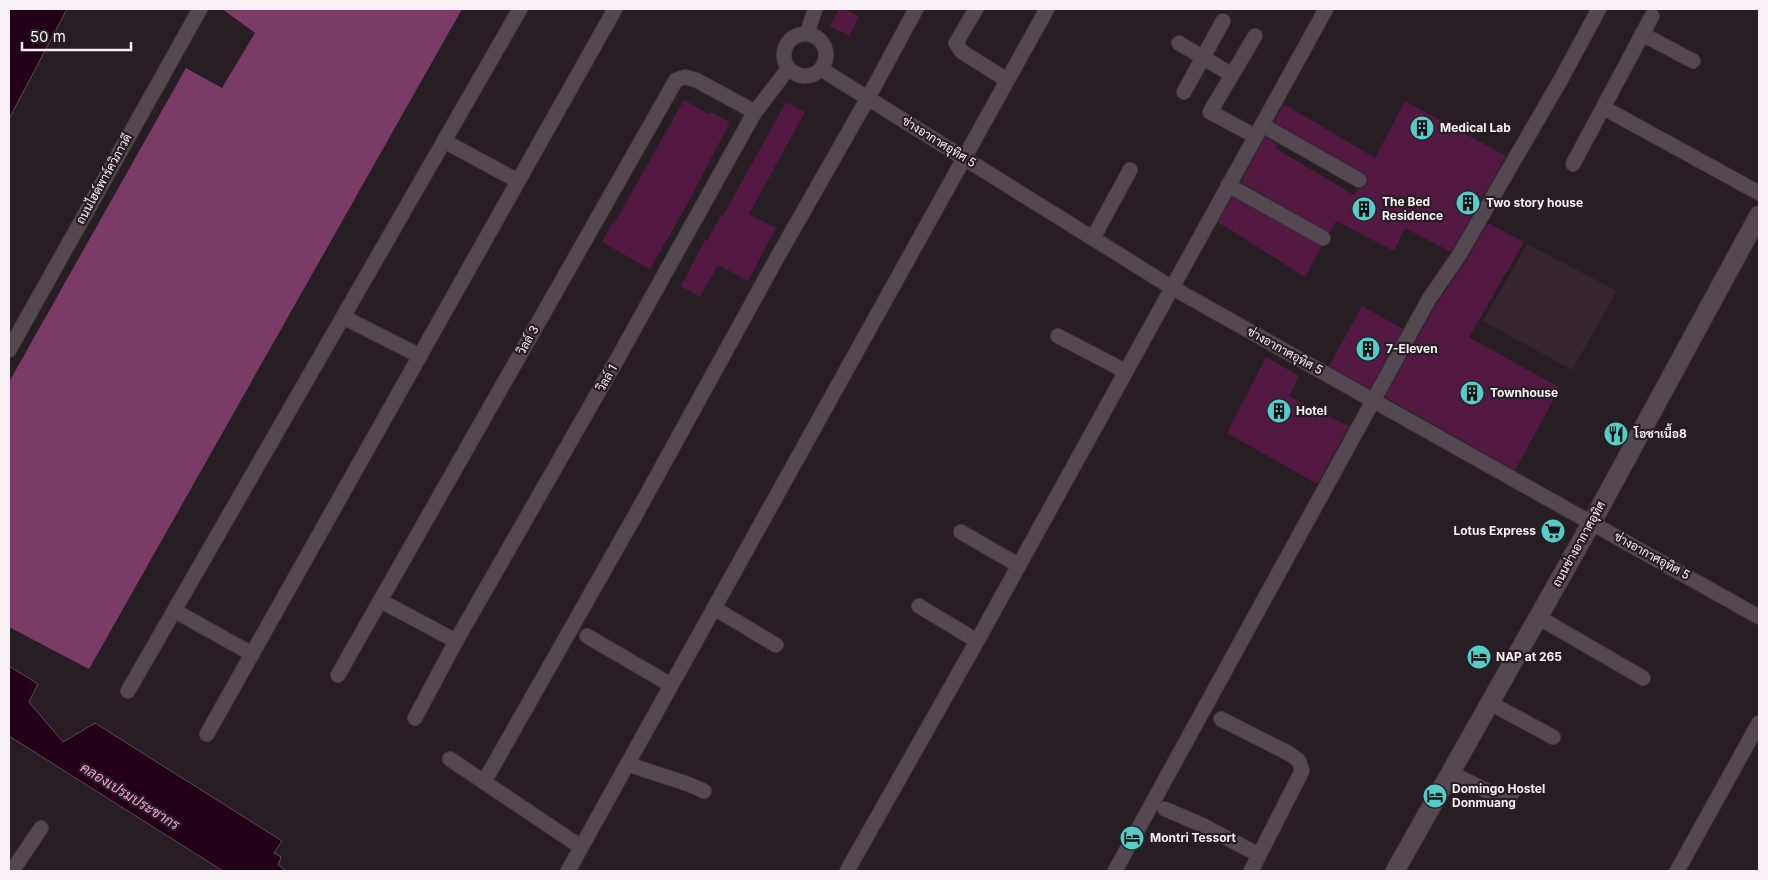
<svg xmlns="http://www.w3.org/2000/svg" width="1768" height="880" viewBox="0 0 1768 880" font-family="Inter,Sarabun,sans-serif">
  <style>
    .built { fill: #34252e }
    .forest { fill: #7a3c66 }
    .water { fill: #220018; stroke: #62485a }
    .building { fill: #541943 }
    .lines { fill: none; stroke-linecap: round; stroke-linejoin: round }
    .minor-casing { stroke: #433b40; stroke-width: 16 }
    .tertiary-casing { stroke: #433b40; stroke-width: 20 }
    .minor { stroke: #544950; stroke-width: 14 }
    .tertiary { stroke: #544950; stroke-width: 18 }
    .labels { text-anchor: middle; stroke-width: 4.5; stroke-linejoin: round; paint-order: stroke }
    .poi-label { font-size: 12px; font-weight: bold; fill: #f7f0f4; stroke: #271e24; text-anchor: start }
    .street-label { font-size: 12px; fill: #f7f0f4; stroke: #271e24 }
    .water-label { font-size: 14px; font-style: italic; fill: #fb9edb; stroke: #271e24 }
  </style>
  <rect width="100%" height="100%" fill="#271e24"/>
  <path class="built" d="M1527,244L1617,291L1572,370L1483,321Z"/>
  <path class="forest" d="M222,9H462L89,669L9,627V382L186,68L222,88L255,33Z"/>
  <g class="water">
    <path d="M9,9H67L9,119Z"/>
    <path d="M9,666L38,684L29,702L63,742L95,723L282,841L274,853L281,857L278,865L286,871H223L9,736Z"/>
  </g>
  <g class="building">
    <path d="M839,9H844L859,17L849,36L830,26Z"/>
    <path d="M684,100L709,114L711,112L730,122L688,203L650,269L602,242L612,223L614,224Z"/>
    <path d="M1405,101L1506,156L1451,252L1405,228L1394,251L1336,221L1330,233L1241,182L1265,137L1277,144L1275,148L1354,195L1358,189L1363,188L1367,184L1368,179L1364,173L1274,122L1284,104L1375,158Z"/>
    <path d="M786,102L805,112L749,214L776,228L748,281L718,265L700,297L681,286L705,240L707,241L721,215L723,216Z"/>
    <path d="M1232,197L1322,246L1305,277L1218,222Z"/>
    <path d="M1488,223L1524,242L1469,337L1560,388L1515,470L1385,397L1437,303L1466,261Z"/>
    <path d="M1362,306L1403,329L1370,389L1329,366Z"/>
    <path d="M1266,357L1299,376L1289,396L1349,426L1317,484L1227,433Z"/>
  </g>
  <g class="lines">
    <defs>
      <g id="minor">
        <path d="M976,9L956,43L962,52L1007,80"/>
        <circle cx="805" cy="55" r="21"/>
        <path d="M807,34L815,9"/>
        <path d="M1642,34L1693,61"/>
        <path d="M1255,36L1210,112L1255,136"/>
        <path d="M1179,43L1232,75"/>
        <path d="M821,69L1171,287L1759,617"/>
        <path d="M1184,92L1223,21"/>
        <path d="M1604,108L1759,193"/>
        <path d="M1262,125L1359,180"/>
        <path d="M444,141L518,181"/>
        <path d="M1573,164L1652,16"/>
        <path d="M1228,185L1323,238"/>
        <path d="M1093,238L1130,170"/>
        <path d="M343,317L420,356"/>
        <path d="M1058,336L1125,371"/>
        <path d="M9,350L200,9"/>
        <path d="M961,532L1018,565"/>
        <path d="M381,601L456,641"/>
        <path d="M919,606L977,641"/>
        <path d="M714,608L776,645"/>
        <path d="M175,611L252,654"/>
        <path d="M1538,617L1643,678"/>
        <path d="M587,636L671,685"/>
        <path d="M338,675L676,80L685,77L696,80L755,112"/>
        <path d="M128,691L520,9"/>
        <path d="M1490,703L1553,737"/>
        <path d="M415,718L456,641L619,356L748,124L755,112L788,69"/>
        <path d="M1221,719L1290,754L1299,761L1302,771L1251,871"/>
        <path d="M207,734L615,9"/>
        <path d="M450,759L581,847"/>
        <path d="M627,764L688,784L704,791"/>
        <path d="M1451,773L1503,799L1509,798L1514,790"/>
        <path d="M484,782L636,514L778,256L868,98L916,9"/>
        <path d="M1165,809L1202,825L1259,855"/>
        <path d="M12,871L41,828"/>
        <path d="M568,871L1047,9"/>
        <path d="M847,871L981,634L1326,9"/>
        <path d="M1115,871L1429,299L1458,257L1560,81L1599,9"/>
        <path d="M1677,871L1759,723"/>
      </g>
      <path id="tertiary" d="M1395,871L1592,522L1759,215"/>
    </defs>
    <use href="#minor" class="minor-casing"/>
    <use href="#tertiary" class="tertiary-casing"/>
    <use href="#minor" class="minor"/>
    <use href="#tertiary" class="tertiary"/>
  </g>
  <defs>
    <symbol id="building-disc" viewBox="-11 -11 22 22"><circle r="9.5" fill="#54cdc8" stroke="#271e24"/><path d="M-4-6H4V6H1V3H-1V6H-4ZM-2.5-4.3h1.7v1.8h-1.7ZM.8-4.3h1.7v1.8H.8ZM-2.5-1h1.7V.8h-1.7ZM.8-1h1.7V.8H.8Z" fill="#111"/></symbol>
    <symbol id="restaurant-disc" viewBox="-11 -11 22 22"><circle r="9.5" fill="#54cdc8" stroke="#271e24"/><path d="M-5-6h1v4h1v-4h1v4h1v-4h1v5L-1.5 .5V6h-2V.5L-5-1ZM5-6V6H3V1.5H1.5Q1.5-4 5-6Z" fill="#111"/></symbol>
    <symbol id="supermarket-disc" viewBox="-11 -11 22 22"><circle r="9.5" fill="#54cdc8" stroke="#271e24"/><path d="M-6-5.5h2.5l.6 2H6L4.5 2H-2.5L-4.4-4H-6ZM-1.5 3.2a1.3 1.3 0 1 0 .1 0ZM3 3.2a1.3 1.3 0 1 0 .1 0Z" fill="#111"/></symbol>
    <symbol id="hotel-disc" viewBox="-11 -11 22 22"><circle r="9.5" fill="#54cdc8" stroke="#271e24"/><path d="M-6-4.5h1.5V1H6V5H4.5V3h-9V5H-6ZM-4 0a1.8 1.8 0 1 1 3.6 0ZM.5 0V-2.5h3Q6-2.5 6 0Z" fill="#111"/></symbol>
  </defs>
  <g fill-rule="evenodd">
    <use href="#building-disc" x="1408" y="114" width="28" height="28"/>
    <use href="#building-disc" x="1454" y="189" width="28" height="28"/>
    <use href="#building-disc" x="1350" y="195" width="28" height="28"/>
    <use href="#building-disc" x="1354" y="335" width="28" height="28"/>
    <use href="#building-disc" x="1458" y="379" width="28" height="28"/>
    <use href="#building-disc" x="1265" y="397" width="28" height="28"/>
    <use href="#restaurant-disc" x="1602" y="420" width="28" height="28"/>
    <use href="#supermarket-disc" x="1539" y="517" width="28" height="28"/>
    <use href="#hotel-disc" x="1465" y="643" width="28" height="28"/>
    <use href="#hotel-disc" x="1421" y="782" width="28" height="28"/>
    <use href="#hotel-disc" x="1118" y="824" width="28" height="28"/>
  </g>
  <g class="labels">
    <g class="poi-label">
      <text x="1440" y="132">Medical Lab</text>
      <text x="1382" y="206">The Bed<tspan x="1382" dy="14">Residence</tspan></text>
      <text x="1486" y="207">Two story house</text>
      <text x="1386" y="353">7-Eleven</text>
      <text x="1490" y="397">Townhouse</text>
      <text x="1296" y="415">Hotel</text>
      <text x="1634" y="438">โอชาเนื้อ8</text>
      <text x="1536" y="535" text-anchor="end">Lotus Express</text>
      <text x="1496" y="661">NAP at 265</text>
      <text x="1452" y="793">Domingo Hostel<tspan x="1452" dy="14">Donmuang</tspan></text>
      <text x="1150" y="842">Montri Tessort</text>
    </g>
    <g class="street-label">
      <text transform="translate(939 142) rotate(32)" y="4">ช่างอากาศอุทิศ 5</text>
      <text transform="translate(104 179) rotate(-61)" y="4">ถนนไฮด์พาร์ควิภาวดี</text>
      <text transform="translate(528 340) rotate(-61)" y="4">วิลล์ 3</text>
      <text transform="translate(1285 351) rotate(29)" y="4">ช่างอากาศอุทิศ 5</text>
      <text transform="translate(607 378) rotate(-60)" y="4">วิลล์ 1</text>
      <text transform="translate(1579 544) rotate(-61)" y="4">ถนนช่างอากาศอุทิศ</text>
      <text transform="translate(1652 556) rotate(29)" y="4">ช่างอากาศอุทิศ 5</text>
    </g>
    <g class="water-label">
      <text transform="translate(130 796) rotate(32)" y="5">คลองเปรมประชากร</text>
    </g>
  </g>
  <rect width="1768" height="880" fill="none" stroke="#f7f0f4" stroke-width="20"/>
  <path d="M22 42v8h109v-8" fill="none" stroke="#f7f0f4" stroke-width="2.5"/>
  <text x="30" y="42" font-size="15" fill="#f7f0f4" stroke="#271e24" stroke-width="4" paint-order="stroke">50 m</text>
</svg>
